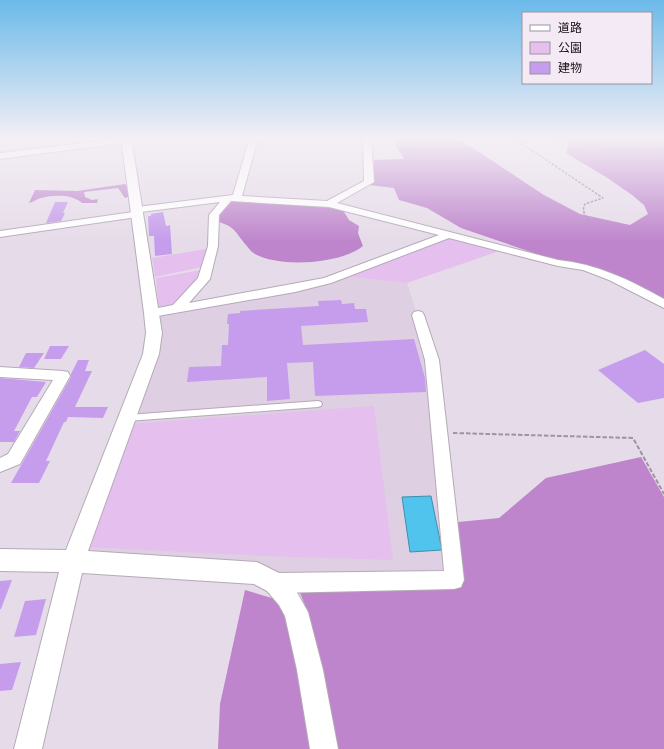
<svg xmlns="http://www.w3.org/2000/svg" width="664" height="749" viewBox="0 0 664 749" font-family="Cabin,'Noto Sans JP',sans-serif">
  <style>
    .built { fill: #decfe2 }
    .green { fill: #e5bfee }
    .forest { fill: #be85cc }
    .water { fill: #51c4ed; stroke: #3f8eac }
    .building { fill: #c59dec }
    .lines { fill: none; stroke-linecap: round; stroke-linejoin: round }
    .service-casing { stroke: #b4aab6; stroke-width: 2 }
    .minor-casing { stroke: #b4aab6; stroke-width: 2 }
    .tertiary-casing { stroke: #b4aab6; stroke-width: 2 }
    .path-far1 { stroke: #9c949e; stroke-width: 1.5; stroke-dasharray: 2.5 1.5; stroke-linecap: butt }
    .path { stroke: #9c949e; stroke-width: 2; stroke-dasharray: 4.5 2; stroke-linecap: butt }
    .service { fill: #fff; fill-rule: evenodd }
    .minor { fill: #fff; fill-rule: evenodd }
    .tertiary { fill: #fff; fill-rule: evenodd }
  </style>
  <rect width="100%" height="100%" fill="#e6dce9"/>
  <path class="built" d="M340,276L407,283L432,360L454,580L275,583L73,561L151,350L152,313Z"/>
  <g class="green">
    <path d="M448,234L505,249L407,283L340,276Z"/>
    <path d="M212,248L207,266L155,277L152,258Z"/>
    <path d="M207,269L177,309L159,312L156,278Z"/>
    <path d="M374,406L393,560L265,556L87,547L131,424Z"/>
  </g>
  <g class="forest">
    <path d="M391,137H463L459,139L544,195L580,214L630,225L648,214L644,205L632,195L606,177L566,153L569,142L547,137H664V303L630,286L461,228L427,208L399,200L394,188L369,185L374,174V160L404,159Z"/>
    <path d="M125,184L128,187L130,196L125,198L118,188L84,192L85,197L92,200L98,199L97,203H82C71,194 54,195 41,198C36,199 34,202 29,203L35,190L77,191Z"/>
    <path d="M228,198L341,207L349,220L359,226L358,233L363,246C341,264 280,268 255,254C251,252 249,248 246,245C234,231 235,225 213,221Z"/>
    <path d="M641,457L664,497V749H218L220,704L245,590L306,608L299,590L447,581L448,523L499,518L546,478Z"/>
  </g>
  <path class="water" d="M431,496L442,550L410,552L402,497Z"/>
  <g class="building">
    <path d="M55,202H68L63,213H65L61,221L46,223Z"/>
    <path d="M163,212L166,226L170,225L172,254L155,256L154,236H149L148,216H151V214Z"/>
    <path d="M341,300L342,304L354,303L355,309H366L368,322L301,326L303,345L414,339L425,378L426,392L315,396L313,362L287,363L290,399L267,401V377L187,382L189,367L221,366L222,345H228L229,324H227L228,314L240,313V311L319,306L318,301Z"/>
    <path d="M50,346H69L61,359H44Z"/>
    <path d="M645,350L664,364V398L638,403L598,370Z"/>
    <path d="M26,353H44L34,368L19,367Z"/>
    <path d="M78,360H89L85,371H92L75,407H108L103,418L68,417L66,422H64L46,461H50L39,483H11L71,377V374Z"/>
    <path d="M0,378L46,382L37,397H32L14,431H20L14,442H0Z"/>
    <path d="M12,580L1,609H0V581Z"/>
    <path d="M46,599L36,635L14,637L25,601Z"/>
    <path d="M21,662L12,690L0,691V664Z"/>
  </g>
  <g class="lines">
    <defs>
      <path id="service" d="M318,401L321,402L322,404L321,406L318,407L127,421L124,420L123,418L124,416L127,415Z"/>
      <g id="minor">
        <path d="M250,137H274L273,139L257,142L242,196L327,201L364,181L363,137H371L374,182L337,203L558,260C597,264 630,280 664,299V308L609,280L583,270L558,266L449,238L331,283L295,292L152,317L148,316L146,313L148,310L173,305L198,278L208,246L209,215L220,202L141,212L142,214L141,216L137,217L0,237V231L133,212L132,210L134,208L137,207L233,195ZM231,201L329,207L439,235L324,278L189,303L210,279L218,246L219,215Z"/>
        <path d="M126,138H129V142L0,159V153Z"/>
        <path d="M418,311L422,312L424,315L439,360L464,580L461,587L454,589L275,593L268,590L265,583L268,576L275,573L444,571L425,360L412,315L414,312Z"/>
        <path d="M0,367L63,371L68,372L70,376L20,464L0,472V458L8,454L53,380L0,377Z"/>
      </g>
      <path id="tertiary" d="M121,137H131L162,333L159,354L88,551L257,562L283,575L295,589L308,612L323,670L338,749H310L297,670L285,616L279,605L267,591L254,584L82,573L42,749H14L59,572L0,571V549L66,550L143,354L146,333L144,313Z"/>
    </defs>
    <use href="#service" class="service-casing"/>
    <use href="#minor" class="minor-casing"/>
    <use href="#tertiary" class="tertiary-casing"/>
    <g class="path-far1">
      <path d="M512,137L603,198L585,204C581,211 586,217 590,223"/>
      <path d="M547,137L603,146L664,151"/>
    </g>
    <path class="path" d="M453,433L633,438L664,494"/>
    <use href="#service" class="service"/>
    <use href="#minor" class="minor"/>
    <use href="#tertiary" class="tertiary"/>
  </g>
  <linearGradient id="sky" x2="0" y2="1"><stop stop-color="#6bbaea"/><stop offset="0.57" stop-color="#f4eff5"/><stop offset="1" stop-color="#f4eff5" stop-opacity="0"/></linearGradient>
  <rect width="664" height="242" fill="url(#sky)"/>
  <rect x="522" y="12" width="130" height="72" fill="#f4eaf6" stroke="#9a939c"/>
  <rect x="530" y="25" width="20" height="6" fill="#ffffff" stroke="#9a939c"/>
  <text x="558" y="32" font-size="12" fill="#141014">道路</text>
  <rect x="530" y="42" width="20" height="12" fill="#e5bfee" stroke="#9a939c"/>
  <text x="558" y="52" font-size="12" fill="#141014">公園</text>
  <rect x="530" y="62" width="20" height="12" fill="#c59dec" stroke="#9a939c"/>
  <text x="558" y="72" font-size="12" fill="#141014">建物</text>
</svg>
